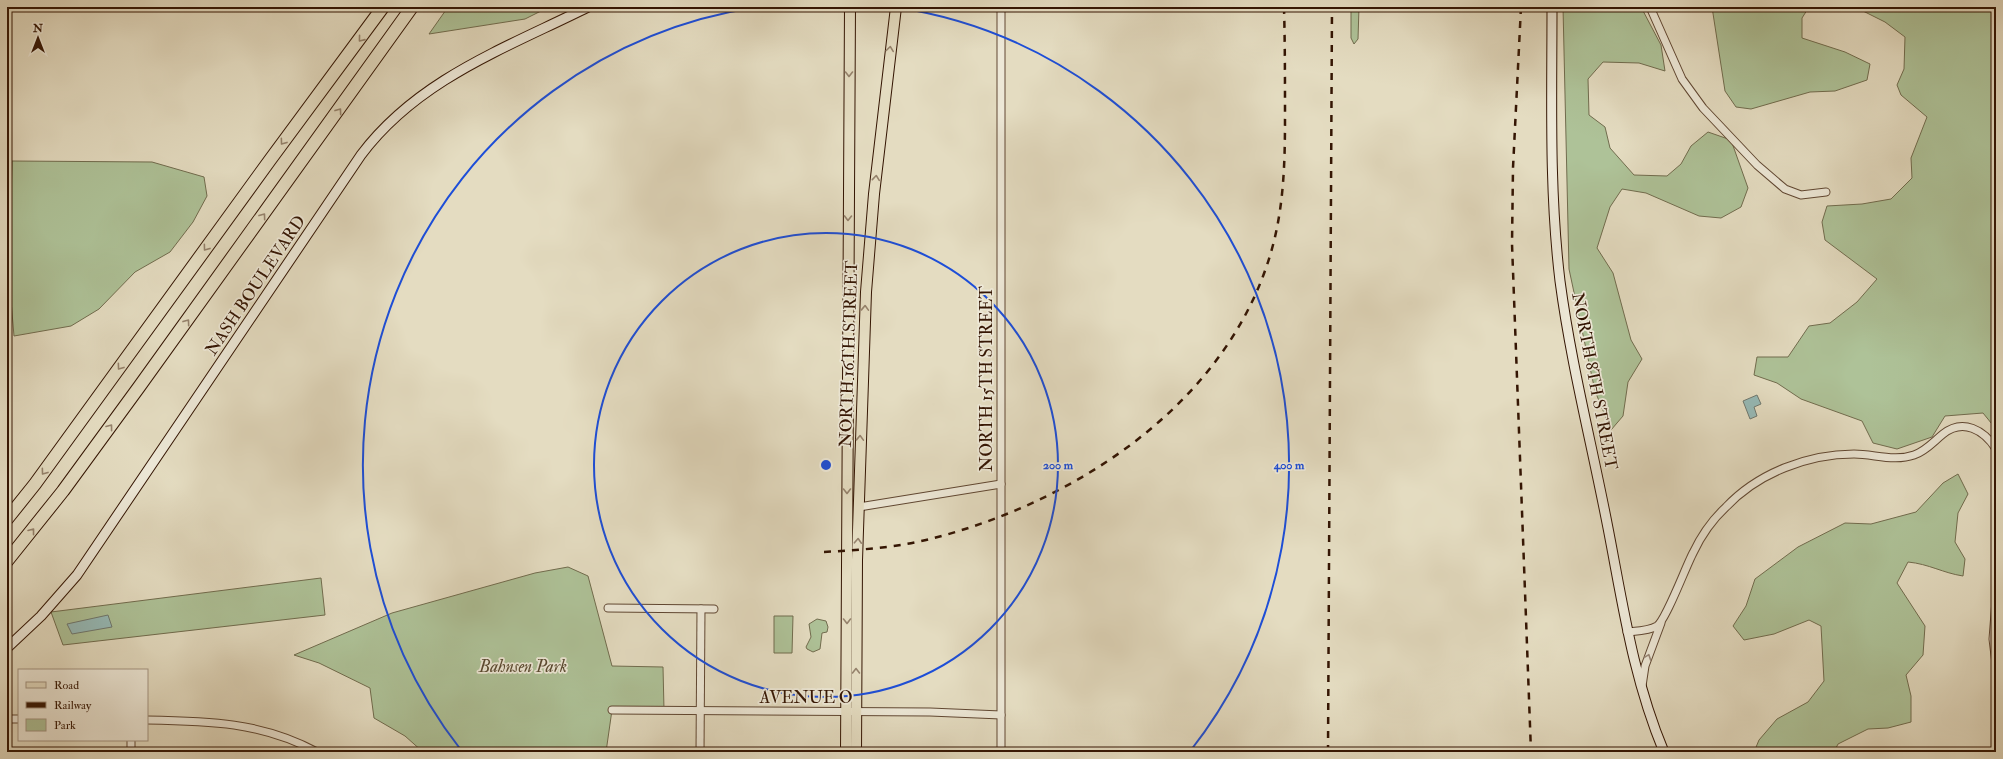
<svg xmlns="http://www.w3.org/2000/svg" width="2003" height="759" viewBox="0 0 2003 759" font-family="'IM FELL Double Pica',serif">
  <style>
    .green { fill: #aec298; stroke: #716c4e }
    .water { fill: #96bab7; stroke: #6f786f }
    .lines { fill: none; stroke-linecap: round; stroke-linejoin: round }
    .street-casing { stroke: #604732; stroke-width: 9 }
    .secondary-casing { stroke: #341503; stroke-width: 11 }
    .primary-casing { stroke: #341503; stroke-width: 12 }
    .highway-casing { stroke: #341503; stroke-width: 14 }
    .street { stroke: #ede8d7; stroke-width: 7 }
    .secondary { stroke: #ede8d7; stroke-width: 9 }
    .primary { stroke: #e4dcc1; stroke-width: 10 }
    .highway { stroke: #e4dcc1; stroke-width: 12 }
    .rail { stroke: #341503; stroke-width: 2.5; stroke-dasharray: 7 7; stroke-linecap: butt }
    .oneway { stroke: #95826c }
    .oneway2 { stroke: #9a8978 }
    .ring { fill: none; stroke: #1d4ed8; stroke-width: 2 }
    .labels { text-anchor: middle; stroke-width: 3.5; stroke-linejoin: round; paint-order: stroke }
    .street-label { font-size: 17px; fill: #341503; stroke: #ede8d7 }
    .park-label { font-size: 17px; font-style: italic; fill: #594930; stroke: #ede8d7 }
    .centre { fill: #1d4ed8; stroke: #ede8d7; stroke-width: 2 }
    .ring-label { font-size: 12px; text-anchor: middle; font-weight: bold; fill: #1d4ed8; stroke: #ede8d7; stroke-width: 3.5; stroke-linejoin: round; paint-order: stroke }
  </style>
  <rect width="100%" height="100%" fill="#e4dcc1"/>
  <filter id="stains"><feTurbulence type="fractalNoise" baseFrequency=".005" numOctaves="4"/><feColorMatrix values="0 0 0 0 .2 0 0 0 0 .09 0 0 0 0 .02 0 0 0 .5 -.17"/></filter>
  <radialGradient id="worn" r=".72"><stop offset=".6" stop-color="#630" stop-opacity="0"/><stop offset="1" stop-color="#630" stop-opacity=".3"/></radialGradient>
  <g class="green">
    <path d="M448,7H549L525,19L429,34Z"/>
    <path d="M1351,7H1359L1358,39L1354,44L1351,38Z"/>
    <path d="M1563,7H1641L1661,45L1665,71L1639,63L1603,62L1588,79L1589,115L1605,127L1610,148L1634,175L1667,176L1681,164L1691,146L1708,132L1731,140L1748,188L1741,207L1721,218L1699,216L1646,193L1622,189L1610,207L1597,248L1613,273L1631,340L1642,359L1628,382L1623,416L1611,430L1595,391L1569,269Z"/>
    <path d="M1712,7H1809L1802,18V38L1845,52L1870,64L1867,80L1835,91L1810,92L1751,109L1736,107L1725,91Z"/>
    <path d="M1855,7H1996V429L1983,413L1945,416L1932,437L1897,449L1873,443L1862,421L1801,399L1777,383L1754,375L1757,357H1788L1809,326L1830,323L1857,302L1877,279L1825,240L1822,222L1827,206L1862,204L1891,199L1912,178L1911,158L1927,117L1901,95L1897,85L1904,69L1905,37L1885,22Z"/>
    <path d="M12,161L152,162L204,177L207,196L193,222L170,252L135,272L99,309L71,326L14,336L9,277Z"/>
    <path d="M1958,474L1968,494L1958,513L1955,542L1965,559L1963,576C1943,573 1929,564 1908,562L1897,583L1925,626L1923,655L1906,675L1911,696V722L1888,728L1868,729L1838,744L1834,752H1754L1759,740L1777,719L1808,702L1824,681L1821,626L1809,620L1774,634L1744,640L1733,626L1746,606L1755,579L1798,547L1845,523L1871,524L1916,512L1943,483Z"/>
    <path d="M568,567L588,576L612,666L663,667L664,710H612L606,752H423L405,736L374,718L370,688L319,663L294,655L392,613L535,573Z"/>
    <path d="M321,578L325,615L63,645L51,612Z"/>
    <path d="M774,616H793L792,653H774Z"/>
    <path d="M817,619L826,621L828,627L827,632L822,633L820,649L813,652L807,649L806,647L811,637L809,624Z"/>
  </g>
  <g class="water">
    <path d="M1757,395L1761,404L1754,407L1757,416L1750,419L1743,401Z"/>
    <path d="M108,615L112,627L72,634L67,624Z"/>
  </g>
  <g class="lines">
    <defs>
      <g id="street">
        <path d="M1650,7L1682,79L1703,108L1757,165L1785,189L1801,195L1826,192"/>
        <path d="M859,507L1001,484"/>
        <path d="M1996,600L1993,639L1996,664"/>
        <path d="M608,608L714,609"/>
        <path d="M1627,632C1637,631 1649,631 1657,626C1666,620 1686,566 1693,553C1701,536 1712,520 1726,507C1758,473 1808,454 1854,454C1874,454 1894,462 1914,455C1926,451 1933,442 1943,434C1963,418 1984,430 1996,449"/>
        <path d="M1642,686L1645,666L1661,623"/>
        <path d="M612,710L930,712L1001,715"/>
        <path d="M7,719H19"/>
        <path d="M147,720C208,721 262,722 317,752"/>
        <path d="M131,752V740"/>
        <path d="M700,752L701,609"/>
        <path d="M1001,752V7"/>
      </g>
      <g id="secondary">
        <path d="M1552,7C1552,98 1549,190 1560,281C1571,364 1592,445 1608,528C1623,605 1633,678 1664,752"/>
        <path d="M7,648L41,616L77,575L361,155C418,79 506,48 588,7"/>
      </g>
      <g id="primary">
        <path d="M846,752L850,7"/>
        <path d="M856,752L857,560L866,292L874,194L896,7"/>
      </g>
      <g id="highway">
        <path d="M7,519L35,484L270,160L383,7"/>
        <path d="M7,561L63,491L139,387L412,7"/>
      </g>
    </defs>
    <use href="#street" class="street-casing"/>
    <use href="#secondary" class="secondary-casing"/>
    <use href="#primary" class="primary-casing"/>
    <use href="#highway" class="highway-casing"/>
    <use href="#street" class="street"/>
    <use href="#secondary" class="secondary"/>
    <use href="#primary" class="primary"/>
    <use href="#highway" class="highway"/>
    <g class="rail">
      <path d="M1521,7L1513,168L1512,244L1531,752"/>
      <path d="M824,552C858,550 892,548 926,540C1078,503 1237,398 1275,237C1284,198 1285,158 1285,118C1285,81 1285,44 1284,7"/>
      <path d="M1328,752L1332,7"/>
    </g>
  </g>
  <defs><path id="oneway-chevron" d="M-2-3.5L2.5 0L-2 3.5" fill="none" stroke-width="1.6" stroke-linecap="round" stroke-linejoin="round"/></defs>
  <g class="oneway">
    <use href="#oneway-chevron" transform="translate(361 39) rotate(129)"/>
    <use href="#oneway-chevron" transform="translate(890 49) rotate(-82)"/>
    <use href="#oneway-chevron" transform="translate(849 74) rotate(90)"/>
    <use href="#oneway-chevron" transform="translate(339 111) rotate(-54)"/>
    <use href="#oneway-chevron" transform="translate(283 142) rotate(126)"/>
    <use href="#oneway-chevron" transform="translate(876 178) rotate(-84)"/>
    <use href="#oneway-chevron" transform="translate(263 216) rotate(-54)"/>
    <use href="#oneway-chevron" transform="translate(848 218) rotate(91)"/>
    <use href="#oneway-chevron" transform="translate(206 248) rotate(126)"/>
    <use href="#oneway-chevron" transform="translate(865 308) rotate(-88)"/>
    <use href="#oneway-chevron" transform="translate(187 322) rotate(-54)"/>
    <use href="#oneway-chevron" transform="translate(120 367) rotate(126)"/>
    <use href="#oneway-chevron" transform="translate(110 427) rotate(-53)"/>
    <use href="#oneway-chevron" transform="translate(860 438) rotate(-88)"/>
    <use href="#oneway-chevron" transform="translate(44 472) rotate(126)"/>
    <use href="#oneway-chevron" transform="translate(847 491) rotate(90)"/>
    <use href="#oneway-chevron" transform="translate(32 531) rotate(-52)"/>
    <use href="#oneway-chevron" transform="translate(858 541) rotate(-87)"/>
    <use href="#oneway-chevron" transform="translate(847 621) rotate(90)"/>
    <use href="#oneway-chevron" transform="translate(856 671) rotate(-90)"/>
  </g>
  <use class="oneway2" href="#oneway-chevron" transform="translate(1648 657) rotate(-70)"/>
  <g class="ring">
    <circle cx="826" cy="465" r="232"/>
    <path d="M461 750A463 463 0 0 1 758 7M894 7A463 463 0 0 1 1191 750"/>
  </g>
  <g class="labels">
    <g class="street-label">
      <text transform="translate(255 285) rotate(-56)" y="6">NASH BOULEVARD</text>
      <text transform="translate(848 354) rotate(-88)" y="6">NORTH 16TH STREET</text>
      <text transform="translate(986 379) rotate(-90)" y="6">NORTH 15TH STREET</text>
      <text transform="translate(1595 381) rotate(79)" y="6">NORTH 8TH STREET</text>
      <text x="806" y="703">AVENUE O</text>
    </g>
    <g class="park-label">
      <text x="523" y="672">Bahnsen Park</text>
    </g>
  </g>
  <circle cx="826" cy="465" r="6" class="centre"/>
  <g class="ring-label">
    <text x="1058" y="469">200 m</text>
    <text x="1289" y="469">400 m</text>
  </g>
  <rect width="2003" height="759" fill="none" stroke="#e4dcc1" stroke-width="24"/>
  <rect x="8" y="8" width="1987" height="743" fill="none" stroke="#341503" stroke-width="2"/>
  <rect x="12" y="12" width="1979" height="735" fill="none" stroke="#341503"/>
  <rect x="18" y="669" width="130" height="72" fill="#ede8d7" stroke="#a39482"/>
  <rect x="26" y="682" width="20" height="6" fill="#e4dcc1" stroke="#a39482"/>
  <text x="54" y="689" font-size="12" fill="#341503">Road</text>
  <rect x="26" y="702" width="20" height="6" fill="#341503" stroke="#a39482"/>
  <text x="54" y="709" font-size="12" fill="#341503">Railway</text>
  <rect x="26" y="719" width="20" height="12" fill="#aec298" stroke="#a39482"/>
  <text x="54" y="729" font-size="12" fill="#341503">Park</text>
  <g transform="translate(38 38)" stroke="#ede8d7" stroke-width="3" paint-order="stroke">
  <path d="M0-3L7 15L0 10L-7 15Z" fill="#341503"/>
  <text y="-6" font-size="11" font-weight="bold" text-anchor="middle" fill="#341503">N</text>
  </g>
  <rect width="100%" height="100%" filter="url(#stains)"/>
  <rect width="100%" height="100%" fill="url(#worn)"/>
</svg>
